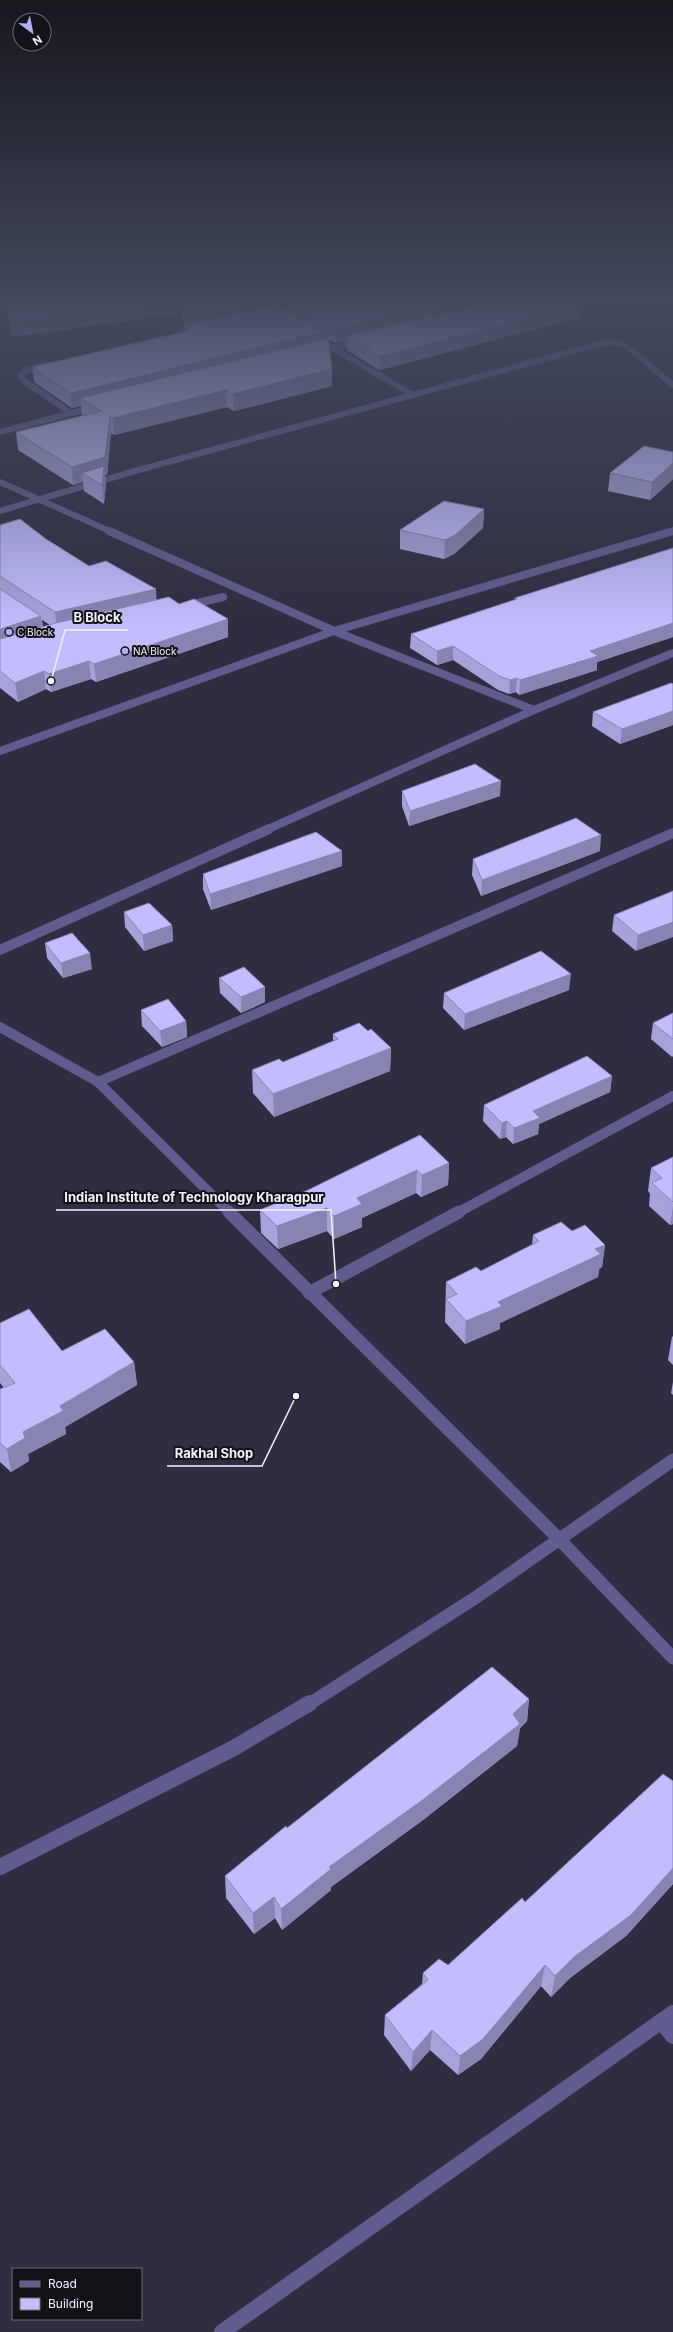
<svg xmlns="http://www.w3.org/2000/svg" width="673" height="2332" viewBox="0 0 673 2332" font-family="Inter,sans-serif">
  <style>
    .built { fill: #2f2d42; fill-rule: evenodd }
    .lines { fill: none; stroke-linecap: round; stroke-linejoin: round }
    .minor-far4 { stroke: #605c8e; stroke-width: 6 }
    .minor-far3 { stroke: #605c8e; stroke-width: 8 }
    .minor-far2 { stroke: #605c8e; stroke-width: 10 }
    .minor-far1 { stroke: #605c8e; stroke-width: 13 }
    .minor { stroke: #605c8e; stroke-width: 16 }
    .tertiary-far3 { stroke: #605c8e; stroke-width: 6 }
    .tertiary-far2 { stroke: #605c8e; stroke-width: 8 }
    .tertiary-far1 { stroke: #605c8e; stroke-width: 10 }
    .tertiary { stroke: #605c8e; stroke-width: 13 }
    .wall { fill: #a6a3da; fill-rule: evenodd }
    .shaded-wall { fill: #8784b2 }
    .building { fill: #c1bdfe; stroke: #8784b2 }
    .poi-dot { fill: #b2adf9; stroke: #121219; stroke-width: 1.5 }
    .labels { text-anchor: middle; stroke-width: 4; stroke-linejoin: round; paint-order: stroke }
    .far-poi-label { font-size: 10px; fill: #f3f3fd; stroke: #121219; text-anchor: start }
    .leader { fill: none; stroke: #f3f3fd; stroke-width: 1.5 }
    .callout-dot { fill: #f3f3fd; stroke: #121219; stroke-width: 1.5 }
    .callout-label { font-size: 13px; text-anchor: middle; font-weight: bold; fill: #f3f3fd; stroke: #121219; stroke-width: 4; stroke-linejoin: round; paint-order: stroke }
  </style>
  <rect width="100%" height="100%" fill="#292937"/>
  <path class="built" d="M673,298V2332H0V299ZM13,2269H141V2319H13Z"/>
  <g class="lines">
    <g class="minor-far4">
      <path d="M329,346L413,395"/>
      <path d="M316,352L361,341"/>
      <path d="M47,365L25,371L21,375L23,380L71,413"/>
      <path d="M0,432L95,407"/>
      <path d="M0,482L112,532"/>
      <path d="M0,511L135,471L599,344L610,342L624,344L673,385"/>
    </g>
    <g class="minor-far3">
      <path d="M109,531L334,631L534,710"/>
      <path d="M185,606L223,597"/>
      <path d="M266,830L534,710L673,653"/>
    </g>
    <g class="minor-far2">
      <path d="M0,950L269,829"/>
      <path d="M98,1082L673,833"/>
      <path d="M457,1213L673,1096"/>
    </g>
    <g class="minor-far1">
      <path d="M309,1293L459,1212"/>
      <path d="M309,1704L475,1598L673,1460"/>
    </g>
    <g class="minor">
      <path d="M0,1867L232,1749L310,1703"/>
      <path d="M661,2021L673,2036"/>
      <path d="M222,2332L673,2013"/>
    </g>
    <path class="tertiary-far3" d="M670,532L673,531"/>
    <path class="tertiary-far2" d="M0,751L334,631L673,531"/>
    <path class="tertiary-far1" d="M0,1027L98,1082L230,1213"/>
    <path class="tertiary" d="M229,1212L559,1539L673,1658"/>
  </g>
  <g class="wall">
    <path d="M35,298H562L579,305L578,318L379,370L347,350V341L336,343L328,339L332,386L234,411L227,407L114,435L111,433L107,475H105L106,484L104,504L84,491L83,482L73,485L18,450L16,432L83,416L82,415L81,406L72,408L34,382L32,367L187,331H185L182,313L12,337L8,318L7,304ZM267,303L273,306L267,307ZM286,305V310L280,306ZM323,336L327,338L323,339Z"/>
    <path d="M673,452V479L650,500L608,491L610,473Z"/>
    <path d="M484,509L483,528L454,554L444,559L400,549V530Z"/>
    <path d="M0,525L46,539L89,566L156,589V600L179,604L228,619V637L96,682L91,679L51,692L46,689L18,702L0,688ZM42,620L50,625L43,627Z"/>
    <path d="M673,548V637L597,662V670L519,695L516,692L509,694L498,690L453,660L437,665L410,648L411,634L515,600V598Z"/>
    <path d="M673,684V725L620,744L592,726L593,712Z"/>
    <path d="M402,791L500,796L409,826L402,806Z"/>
    <path d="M600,851L481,896L472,875L473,859Z"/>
    <path d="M342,866L211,910L203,889V874Z"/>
    <path d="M673,891L636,951L612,931L614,915Z"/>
    <path d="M124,912L172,925L173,941L144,951L125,927Z"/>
    <path d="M45,943L92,969L63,978L47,958Z"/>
    <path d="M219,978L265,987V1002L241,1013L220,993Z"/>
    <path d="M569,990L464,1030L443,1008L444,993Z"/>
    <path d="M141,1010L186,1021L187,1037L162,1047L142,1026Z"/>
    <path d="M673,1013V1056L672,1057L651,1039L653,1023Z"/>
    <path d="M368,1031L391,1048L390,1071L274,1117L253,1093L252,1070L283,1062L333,1041V1034Z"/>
    <path d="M612,1076L610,1092L539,1124L538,1134L513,1144L506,1137L500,1139L483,1121L484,1105Z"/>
    <path d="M673,1157V1224L670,1225L649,1206L650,1194L648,1191L651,1168Z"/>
    <path d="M449,1163L448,1185L421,1197L416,1193L362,1218V1227L334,1239L327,1231L278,1249L261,1233L260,1210L306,1191Z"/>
    <path d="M533,1235L605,1245L602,1267L599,1269L598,1277L500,1323V1329L465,1344L445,1322L446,1282L481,1271L532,1245Z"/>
    <path d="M0,1323L62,1351L134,1362L137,1385L65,1427L66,1434L28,1454L29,1461L11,1472L0,1462V1389L4,1388L0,1383Z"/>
    <path d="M673,1336V1365L668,1360L672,1337Z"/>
    <path d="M673,1382V1395L671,1393Z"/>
    <path d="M529,1699L527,1721L520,1728L517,1746L423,1820L331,1887V1890L282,1930L275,1918L254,1934L226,1898L225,1876L287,1828Z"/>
    <path d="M673,1781V1884L626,1936L570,1978L551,1997L541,1986L481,2059L458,2075L430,2050L411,2071L384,2035L385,2015L422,1984L423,1973L448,1965Z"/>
  </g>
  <g class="shaded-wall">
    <path d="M275,298H315L286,300V305L275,307Z"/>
    <path d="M469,298H525L347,336V341L336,343V329Z"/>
    <path d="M267,299V313L186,325L187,330L185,331V317Z"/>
    <path d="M181,300L182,313L12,337L10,323Z"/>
    <path d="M579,305L578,318L379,370L380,356Z"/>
    <path d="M323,332V346L80,398L81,406L72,408L71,393Z"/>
    <path d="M332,369V386L234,411L233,394Z"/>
    <path d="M226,390L227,407L114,435L113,418Z"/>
    <path d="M110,416L111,433L107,475H105L106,484L104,504L102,485L82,473L83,482L73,485L72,467Z"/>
    <path d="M673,463V479L650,500L652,482Z"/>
    <path d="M484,509L483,528L454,554L444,559L445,540Z"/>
    <path d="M156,589L157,607L57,630L55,612Z"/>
    <path d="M41,616L43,634L0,647V629Z"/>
    <path d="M228,619V637L96,682L94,664Z"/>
    <path d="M673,623V637L597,662V670L519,695L520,680L590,651Z"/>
    <path d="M453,646V660L437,665V651Z"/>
    <path d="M89,661L91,679L51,692L49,674Z"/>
    <path d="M44,671L46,689L18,702L15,683Z"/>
    <path d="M517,678L516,692L509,694L510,680Z"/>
    <path d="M673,711V725L620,744L622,729Z"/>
    <path d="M501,781L500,796L409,826L410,811Z"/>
    <path d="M601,835L600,851L481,896L482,880Z"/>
    <path d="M342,851V866L211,910L210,894Z"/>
    <path d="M673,922V937L636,951L638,935Z"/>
    <path d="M172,925L173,941L144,951L143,935Z"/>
    <path d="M90,953L92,969L63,978L61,963Z"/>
    <path d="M571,974L569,990L464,1030L465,1014Z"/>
    <path d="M265,987V1002L241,1013V997Z"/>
    <path d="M186,1021L187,1037L162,1047L160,1031Z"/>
    <path d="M391,1048L390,1071L274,1117L273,1094Z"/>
    <path d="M612,1076L610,1092L539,1124L538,1134L513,1144L514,1128L533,1111Z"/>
    <path d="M507,1121L506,1137L500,1139L502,1123Z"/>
    <path d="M449,1163L448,1185L421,1197L422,1175Z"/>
    <path d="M417,1170L416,1193L362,1218V1227L334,1239V1216L357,1198Z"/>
    <path d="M673,1206V1224L670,1225Z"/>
    <path d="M327,1208V1231L278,1249L277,1226Z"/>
    <path d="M605,1245L602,1267L599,1269L598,1277L500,1323V1329L465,1344L466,1321L498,1302L595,1249Z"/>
    <path d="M134,1362L137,1385L65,1427L66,1434L28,1454L29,1461L11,1472L7,1449L23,1432L60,1406Z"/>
    <path d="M529,1699L527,1721L520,1728L517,1746L423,1820L331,1887V1890L282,1930L281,1909L329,1867L513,1714Z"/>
    <path d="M673,1868V1884L626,1936L570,1978L551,1997L555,1976L574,1957Z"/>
    <path d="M274,1897L275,1918L254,1934L253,1913Z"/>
    <path d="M545,1965L541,1986L481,2059L458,2075L460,2056Z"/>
    <path d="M432,2030L430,2050L411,2071L413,2052Z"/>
  </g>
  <g class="building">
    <path d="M35,298H265L267,299L185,317L181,300L10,323L7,304Z"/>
    <path d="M294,298H469L336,329L286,300Z"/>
    <path d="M510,298H562L579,305L380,356L347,336Z"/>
    <path d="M278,305L323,332L71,393L32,367L187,331L186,325Z"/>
    <path d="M328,338L332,369L233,394L226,390L113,418L110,416L105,457L72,467L16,432L102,411L80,398Z"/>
    <path d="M644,446L673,452V463L652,482L610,473Z"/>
    <path d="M104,466L102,485L82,473Z"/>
    <path d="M444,501L484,509L455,535L445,540L400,530Z"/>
    <path d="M20,519L46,539L89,566L106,561L156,589L55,612L0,576V525Z"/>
    <path d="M673,548V623L590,651L598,656L520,680L517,678L510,680L499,676L453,646L437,651L411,634L517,599L515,598Z"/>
    <path d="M0,589L41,616L0,629Z"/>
    <path d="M169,597L179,604L194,599L228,619L94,664L89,661L49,674L44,671L15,683L0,671V639L56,623Z"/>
    <path d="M671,683L673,684V711L622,729L593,712Z"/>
    <path d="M475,764L501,781L410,811L402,791Z"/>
    <path d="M576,818L601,835L482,880L473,859Z"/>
    <path d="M316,832L342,851L210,894L203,874Z"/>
    <path d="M673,891V922L638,935L614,915Z"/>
    <path d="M149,903L172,925L143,935L124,912Z"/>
    <path d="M72,933L90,953L61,963L45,943Z"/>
    <path d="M541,951L571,974L465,1014L444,993Z"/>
    <path d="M244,967L265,987L241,997L219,978Z"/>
    <path d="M168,999L186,1021L160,1031L141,1010Z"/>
    <path d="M673,1013V1039L653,1023Z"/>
    <path d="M359,1023L368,1031L371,1029L391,1048L273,1094L252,1070L279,1059L283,1062L338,1039L333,1034Z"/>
    <path d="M587,1056L612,1076L533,1111L540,1118L514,1128L507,1121L502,1123L484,1105Z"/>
    <path d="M420,1135L449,1163L422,1175L417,1170L357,1198L362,1204L334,1216L327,1208L277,1226L260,1210L306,1191Z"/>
    <path d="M673,1157V1202L652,1183L662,1178L651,1168Z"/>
    <path d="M561,1222L572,1231L585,1225L605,1245L595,1249L601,1254L498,1302L502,1306L466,1321L446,1299L457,1294L446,1282L476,1267L481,1271L539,1241L533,1235Z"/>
    <path d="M29,1309L62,1351L105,1329L134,1362L60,1406L63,1411L23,1432L25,1438L7,1449L0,1443V1389L15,1383L0,1365V1323Z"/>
    <path d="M492,1667L529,1699L513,1714L520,1724L424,1799L329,1867L331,1869L281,1909L274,1897L253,1913L225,1876L286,1826L287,1828Z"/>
    <path d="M663,1774L673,1781V1868L631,1915L574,1957L555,1976L545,1965L483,2039L460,2056L432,2030L413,2052L385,2015L428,1980L423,1973L439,1959L448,1965L522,1898L525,1902Z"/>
  </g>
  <linearGradient id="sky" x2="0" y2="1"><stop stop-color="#17171e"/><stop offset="0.48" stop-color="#43495e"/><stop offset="1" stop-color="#43495e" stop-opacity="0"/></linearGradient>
  <rect width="673" height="625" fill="url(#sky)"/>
  <g class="poi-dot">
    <circle cx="9" cy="632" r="4"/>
    <circle cx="125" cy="651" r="4"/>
  </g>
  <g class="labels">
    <g class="far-poi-label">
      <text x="17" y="636">C Block</text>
      <text x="133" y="655">NA Block</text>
    </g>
  </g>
  <path class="leader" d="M51 681L65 630H128M336 1284L331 1210H56M296 1396L262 1466H167"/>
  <g class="callout-dot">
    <circle cx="51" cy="681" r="4"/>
    <circle cx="336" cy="1284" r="4"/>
    <circle cx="296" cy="1396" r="4"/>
  </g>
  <g class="callout-label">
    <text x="97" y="622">B Block</text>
    <text x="194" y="1202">Indian Institute of Technology Kharagpur</text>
    <text x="214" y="1458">Rakhal Shop</text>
  </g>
  <rect x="12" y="2268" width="130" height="52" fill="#121219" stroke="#6c6c74"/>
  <rect x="20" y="2281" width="20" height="6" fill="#605c8e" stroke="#6c6c74"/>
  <text x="48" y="2288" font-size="12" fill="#f3f3fd">Road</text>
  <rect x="20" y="2298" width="20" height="12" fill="#c1bdfe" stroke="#6c6c74"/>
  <text x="48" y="2308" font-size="12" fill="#f3f3fd">Building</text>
  <g transform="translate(32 32) rotate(148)"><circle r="19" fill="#121219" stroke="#6c6c74"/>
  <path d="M0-3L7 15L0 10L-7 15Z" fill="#b2adf9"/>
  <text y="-6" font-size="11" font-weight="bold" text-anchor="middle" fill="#f3f3fd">N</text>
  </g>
</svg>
